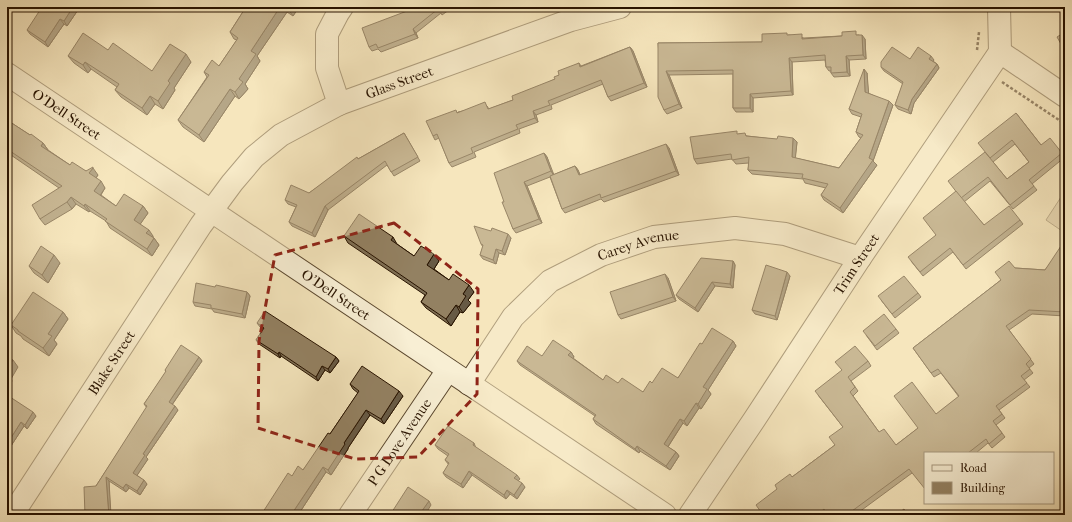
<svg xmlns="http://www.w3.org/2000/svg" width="1072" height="522" viewBox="0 0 1072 522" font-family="'IM FELL French Canon',serif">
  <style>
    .pitch { fill: #d2c29d; stroke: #7d6a4e }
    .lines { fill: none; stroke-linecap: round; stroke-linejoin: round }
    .minor-casing { stroke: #5b482f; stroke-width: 24 }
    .path { stroke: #281300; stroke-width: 2.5; stroke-dasharray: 3 2; stroke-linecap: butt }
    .minor { stroke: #f8efd4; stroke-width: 22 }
    .wall { fill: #7e6f54; stroke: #281300; fill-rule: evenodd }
    .shaded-wall { fill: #675a45; stroke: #281300 }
    .building { fill: #938162; stroke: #281300 }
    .marked { fill: none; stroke: #8f2418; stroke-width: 3; stroke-dasharray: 8 5; stroke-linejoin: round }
    .labels { text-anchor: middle; stroke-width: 4; stroke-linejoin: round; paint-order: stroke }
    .street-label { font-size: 14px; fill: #281300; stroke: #f8efd4 }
  </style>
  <rect width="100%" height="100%" fill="#f5e6bd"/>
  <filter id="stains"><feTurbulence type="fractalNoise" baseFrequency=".005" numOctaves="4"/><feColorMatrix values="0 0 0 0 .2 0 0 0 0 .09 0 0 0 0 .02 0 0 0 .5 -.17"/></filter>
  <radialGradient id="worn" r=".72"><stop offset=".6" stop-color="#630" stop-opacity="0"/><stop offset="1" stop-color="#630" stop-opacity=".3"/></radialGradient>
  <path class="pitch" d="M1065,191V233L1046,220Z"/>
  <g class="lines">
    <defs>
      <g id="minor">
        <path d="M1000,52L1065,96"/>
        <path id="s1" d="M7,74L665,515"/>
        <path d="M339,104L327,68V34L338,13L342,7"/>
        <path id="s2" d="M469,384L513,317L550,281L601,255L654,237L735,228L785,234L860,258"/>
        <path id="s3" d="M12,515L201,225L232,183L254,157L281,135L339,104L571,20L620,7"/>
        <path id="s4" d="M350,515L448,370"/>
        <path id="s5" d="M690,515L754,420L860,258L1000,52L999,7"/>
      </g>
    </defs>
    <use href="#minor" class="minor-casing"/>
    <g class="path">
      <path d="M977,50L979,32"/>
      <path d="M1002,82L1065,124"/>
    </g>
    <use href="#minor" class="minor"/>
  </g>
  <g class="wall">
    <path d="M80,7L67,26L64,24L48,47L30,34L27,30Z"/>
    <path d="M246,7H299L293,16L287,12L257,56L260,61L245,84L248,89L239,99L235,96L204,142L183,127L178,120L207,77L204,72L219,66L237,40L234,39L230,32Z"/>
    <path d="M414,7H453L442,15L441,13L416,33L418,38L381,52L378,49L372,51L369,47L415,8Z"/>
    <path d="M472,7H487L474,11Z"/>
    <path d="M789,35L804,38L859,35L865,39L866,59L849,60L850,76L834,77L831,73V71H829L826,67L825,60L792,62L793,95L753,98V112H736L733,108V74L669,75L682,108L667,114L664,110L658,43L762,42Z"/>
    <path d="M630,47L633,51L647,87L611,101L608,97L603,84L551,105L552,109L536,115L538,122L519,129L520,133L474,152L476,157L452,167L449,163L439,138L435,140L433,136L458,112L487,106L489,109L513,100L555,79L559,75L579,63L581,66Z"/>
    <path d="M108,50L152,71L191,62L174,88L175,90L163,109L155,104L147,115L121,97L115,90L117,87L91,69L88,73L74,63L68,56Z"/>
    <path d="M910,59L934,60L933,61L937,64L939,68L914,103L911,114L898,109L895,105L903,84L884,71L881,67Z"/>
    <path d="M867,73L868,93L893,105L873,161L877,165L843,213L824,200L821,195L826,188L805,183L803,179L752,174L748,170L749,163L736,164L732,159L697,164L694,159L739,134L747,136L797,142L795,158L839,168L861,138L859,137L856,132L861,117L852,114L849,109Z"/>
    <path d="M1016,113L1041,145L1062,153L1065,157L1032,184L1037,190L1013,209L990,181L964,202L984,225L1020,220L1023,224L966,269L953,252L923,276L911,261L936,235L956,191L985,152ZM1015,144L1029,162L1007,179L993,162Z"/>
    <path d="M7,120L30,135L43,143L48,150L70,165L86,171L98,175L96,178L105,188L101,195L116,206H143L148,213L140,224L153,236V237L159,245L152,256L110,228L106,221L90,211L89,212L76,204L72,209L45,225L40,219L59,188L8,153L7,154Z"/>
    <path d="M404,133L420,161L394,176L387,165L328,210L315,237L292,226L289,222L296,207L288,204L285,200L309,193L358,159Z"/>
    <path d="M669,148L679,175L604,202L601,199L565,213L562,209L550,177L527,186L542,223L516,233L513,229L504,202L544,153L547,157L553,175L575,166L578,170L580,175Z"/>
    <path d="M344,236L397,244L414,256L439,261L434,269L449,280L474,292L468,300L471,303L463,313L460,312L451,326L426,308L421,302L425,295L348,243Z"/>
    <path d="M511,238L505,255L499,253L496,264L483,259L480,255L483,247L481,244Z"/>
    <path d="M1065,244V316L1032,314L1009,330L1034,364L1029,368L1033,373L1024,380L1030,387L999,410L1005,418L996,425L1005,437L992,448L988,443L976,453H925L912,473L855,515H828L827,513L825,515H763L777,489L792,477L835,445L843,427L818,395L868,361L871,366L851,381L858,391L853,396L879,432L896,445L959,397L941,373L934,377L913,348L1001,280L1015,268L1045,270Z"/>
    <path d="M733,261L735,265L733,288L715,286L698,312L679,299L676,295Z"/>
    <path d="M60,263L48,283L34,273L29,266Z"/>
    <path d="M790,276L777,320L755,314L752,310Z"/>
    <path d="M668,278L676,301L621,319L618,315Z"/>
    <path d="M215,287L247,292L250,296L245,318L214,312L212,309L195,306L193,302Z"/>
    <path d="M918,293L921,297L895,318L881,300Z"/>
    <path d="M63,312L68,319L54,340L57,344L49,356L23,339L21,336L16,333L11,325Z"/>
    <path d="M257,323L336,357L339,361L330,373L325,370L318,381L281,356L280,358L259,344L256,340L263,329L260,327Z"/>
    <path d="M896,329L899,333L877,350L866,335Z"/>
    <path d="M733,341L736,346L708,390L711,394L701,409L699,408L687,426L683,423L668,447L676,452L679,456L670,470L640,451L639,453L596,424L593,419L595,416L520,365L517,361L542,356L571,352L574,357L573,358L603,380L618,383L643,392L652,383L678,378L702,344Z"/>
    <path d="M199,357L202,361L172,405L178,410L146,457L148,459L137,475L147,484L140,495L129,488L126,492L109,481L110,508L96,486L147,408L144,404L166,372L165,370Z"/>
    <path d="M350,384L403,396L384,424L370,415L348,448V449L331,475L326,472L298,515H261L292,476L303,470L330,434L358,393L353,389Z"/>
    <path d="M7,395L36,416L27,429L24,426L7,452Z"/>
    <path d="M474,443L476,448L520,479L518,481L525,487L517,499L510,494L506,499L472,475L463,488L446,477L443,473L449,465L445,460L448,456L438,449L435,445Z"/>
  </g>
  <g class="shaded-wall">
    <path d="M73,7H80L67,26L64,21Z"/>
    <path d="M280,7H283L287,12L257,56L260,61L245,84L248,89L239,99L235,92L239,79L251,51Z"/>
    <path d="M289,7H299L293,16L288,9Z"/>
    <path d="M60,19L64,24L48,47L45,42Z"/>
    <path d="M413,29L416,33L418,38L415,34Z"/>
    <path d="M862,35L865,39L866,59L863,55Z"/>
    <path d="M630,47L633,51L647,87L644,83Z"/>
    <path d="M186,54L191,62L174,88L175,90L163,109L158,101L168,81Z"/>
    <path d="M846,56L849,60L850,76L847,72Z"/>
    <path d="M931,56L934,60L932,63L929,59Z"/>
    <path d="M789,58L792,62L793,95L791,91Z"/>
    <path d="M85,62L91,69L88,73L83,65Z"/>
    <path d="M937,64L939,68L914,103L911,114L908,110L912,99Z"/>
    <path d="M864,69L867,73L869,97L865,92Z"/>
    <path d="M666,71L669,75L682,108L679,104Z"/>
    <path d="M230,89L235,96L204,142L199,135Z"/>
    <path d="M750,94L753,98V112L750,108Z"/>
    <path d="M150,96L155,104L147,115L142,108Z"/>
    <path d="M889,101L893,105L873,161L877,165L843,213L840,208L869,158Z"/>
    <path d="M533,111L536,115L538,122L535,118Z"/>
    <path d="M793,138L797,142L795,162L792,157Z"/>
    <path d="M43,143L48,150L46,152L41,146Z"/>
    <path d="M666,144L669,148L679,175L676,171Z"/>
    <path d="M544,153L547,157L554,175L551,171Z"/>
    <path d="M575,166L578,170L582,179L579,175Z"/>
    <path d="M93,168L98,175L94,180L89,173Z"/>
    <path d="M101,181L105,188L99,197L94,191Z"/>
    <path d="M524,182L527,186L542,223L539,219Z"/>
    <path d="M71,197L76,204L72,209L67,202Z"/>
    <path d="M85,204L90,211L89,212L84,206Z"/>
    <path d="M143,206L148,213L139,226L134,220Z"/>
    <path d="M325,206L328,210L315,237L312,233Z"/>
    <path d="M149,230L153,236L151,240L146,233Z"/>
    <path d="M508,234L511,238L505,255L502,251Z"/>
    <path d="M393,237L397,244L395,247L391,240Z"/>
    <path d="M154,238L159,245L152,256L147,249Z"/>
    <path d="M496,249L499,253L496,264L493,260Z"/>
    <path d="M434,254L439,261L432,272L427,265Z"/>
    <path d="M54,255L60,263L48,283L42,275Z"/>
    <path d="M733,261L735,265L733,288L730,284Z"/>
    <path d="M787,272L790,276L777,320L775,316Z"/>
    <path d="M665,274L668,278L676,301L673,297Z"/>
    <path d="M712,282L715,286L698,312L695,308Z"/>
    <path d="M469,285L474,292L468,300L471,303L463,313L459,307L463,294Z"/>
    <path d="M247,292L250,296L245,318L242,314Z"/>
    <path d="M456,305L460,312L451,326L446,319Z"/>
    <path d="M63,312L68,319L54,340L57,344L49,356L43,348L48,334Z"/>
    <path d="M733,341L736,346L708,390L711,394L701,409L698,404L703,387Z"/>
    <path d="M279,352L281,356L280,358L278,354Z"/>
    <path d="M571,352L574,357L572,360L568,355Z"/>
    <path d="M199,357L202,361L171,406L169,402Z"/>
    <path d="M336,357L339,361L330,373L328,369Z"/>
    <path d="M13,360L18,367L11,379L12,381L7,389V368Z"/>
    <path d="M322,366L325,370L318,381L316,377Z"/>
    <path d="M399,391L403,396L384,424L381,419Z"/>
    <path d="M696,403L699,408L687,426L684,421Z"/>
    <path d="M175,406L178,410L146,457L148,459L136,477L133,473L143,454Z"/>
    <path d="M366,410L370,415L348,448V449L331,475L328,470L344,443Z"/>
    <path d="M33,412L36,416L27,429L25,425Z"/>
    <path d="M680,419L683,423L667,448L664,444Z"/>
    <path d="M21,422L24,426L7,452V444Z"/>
    <path d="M637,446L640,451L639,453L635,449Z"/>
    <path d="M676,452L679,456L670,470L666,466Z"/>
    <path d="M323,467L326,472L298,515H291Z"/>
    <path d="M469,471L472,475L463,488L461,484Z"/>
    <path d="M517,475L520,479L517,482L514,478Z"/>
    <path d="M106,477L109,481L111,515H109L108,504Z"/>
    <path d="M144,480L147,484L140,495L137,491Z"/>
    <path d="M522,483L525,487L517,499L514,495Z"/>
    <path d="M126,484L129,488L126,492L123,488Z"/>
    <path d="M507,490L510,494L506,499L504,495Z"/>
    <path d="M429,501L431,505L425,515H419Z"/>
  </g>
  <g class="building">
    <path d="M42,7H73L64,21L60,19L45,42L27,30Z"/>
    <path d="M246,7H280L251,51L256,54L239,79L243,82L235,92L230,89L199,135L178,120L209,75L204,72L212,60L219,66L238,38L230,32Z"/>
    <path d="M414,7H445L439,11L438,9L413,29L415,34L378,48L376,44L369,47L362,28L415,8Z"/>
    <path d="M856,31V35H862L863,55L846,56L847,72L831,73V67H826L825,55L789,58L791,91L750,94V108H733V70L666,71L679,104L664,110L658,97V43L762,42V34L787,33V35L802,34V39L842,36V32Z"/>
    <path d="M1065,32V51L1057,37Z"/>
    <path d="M83,33L108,50L113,43L152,71L170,44L186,54L168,81L170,83L158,101L150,96L142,108L115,90L119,84L85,62L83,65L68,56Z"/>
    <path d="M630,47L644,83L608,97L601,80L548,101L550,105L533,111L535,118L516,125L518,129L471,148L473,153L449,163L437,134L433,136L426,121L456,110L457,113L485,102L488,109L513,100L512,96L555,79L554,77L559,75L558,71L579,63L580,67Z"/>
    <path d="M892,47L910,59L918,47L931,56L929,59L937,64L912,99L908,110L895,105L903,82L881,67V62Z"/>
    <path d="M864,69L865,92L889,101L869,158L873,160L840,208L821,195L828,184L802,178L803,174L748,170L749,157L732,160L731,154L694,159L690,137L737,131V134L745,133L746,136L777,139L778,136L793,138L792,157L839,168L863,135L856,132L862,114L849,109Z"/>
    <path d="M1016,113L1041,145L1050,138L1062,153L1029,180L1034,186L1010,205L988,177L961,198L948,181L985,152L1007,179L1029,162L1012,140L990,158L978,143Z"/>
    <path d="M7,120L30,135L31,134L43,143L41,146L70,165L72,162L86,171L93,167V168L89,173L101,181L94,191L116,206L124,194L143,206L134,220L149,230L146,233L154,238L147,249L105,221L107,219L85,204L84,206L71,197L67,202L40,219L32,205L62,186L7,149Z"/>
    <path d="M404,133L418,157L391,172L385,161L325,206L312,233L289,222L297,205L285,200L291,185L309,193L357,157L358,159Z"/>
    <path d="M666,144L676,171L601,198L600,194L562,209L550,176L575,166L579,175Z"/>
    <path d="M544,153L551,171L524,182L539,219L513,229L502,202H504L494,173Z"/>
    <path d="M956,191L984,225L1009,206L1020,220L963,265L950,248L920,272L908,257L936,235L923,218Z"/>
    <path d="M359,214L393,237L391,240L414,256L421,246L434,254L427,265L449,280L453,274L469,285L463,294L466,296L459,307L456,305L446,319L421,302L427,293L344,236Z"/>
    <path d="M474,226L491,231L492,228L508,234L502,251L496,249L493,260L480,255L483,245L481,244Z"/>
    <path d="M1063,243L1065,244V312L1029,310L1006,326L1031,359L1026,364L1030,369L1021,376L1027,383L996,406L1002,414L993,421L1002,433L989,444L986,439L968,453H925V489L909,469L852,511V512L849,515H828L824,509L817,515H763L756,505L777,489L775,485L790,474L792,477L835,445L829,437L843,427L815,391L842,370L835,362L855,346L868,361L848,377L855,387L850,392L879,432L884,429L896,445L918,428L894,396L912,382L936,414L959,396L938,369L931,373L913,348L1001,280L995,272L1009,261L1015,268L1045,270Z"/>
    <path d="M41,246L54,255L42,275L29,266Z"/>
    <path d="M701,258L733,261L730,284L712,282L695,308L676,295Z"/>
    <path d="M766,265L787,272L775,316L752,310Z"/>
    <path d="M665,274L673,297L618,315L610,292Z"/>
    <path d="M904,276L918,293L892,314L878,296Z"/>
    <path d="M196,283L215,287L216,285L247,292L242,314L211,308V305L193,302Z"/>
    <path d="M33,292L63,312L48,334L52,336L43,348L18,331V330L11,325Z"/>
    <path d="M265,311L336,357L328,369L322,366L316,377L279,352L278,354L256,340L264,328L257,323Z"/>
    <path d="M884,314L896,329L875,346L863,331Z"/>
    <path d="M712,328L733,341L703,387L707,389L698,404L696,403L684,421L680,419L664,444L676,452L666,466L637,446L635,449L593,419L596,415L517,361L527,346L542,356L553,340L571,352L568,355L603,380L606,375L618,383L622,378L643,392L650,381L652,383L662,368L678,378L700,343L702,344Z"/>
    <path d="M181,345L199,357L169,402L175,406L143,454L145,455L133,473L144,480L137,491L126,484L123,488L106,477L108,504L109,515H85L84,487L96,486L147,406L144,404L166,371L165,370Z"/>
    <path d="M7,356L13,360L7,368Z"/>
    <path d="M362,366L399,391L381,419L366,410L344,443L345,444L328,470L323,467L291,515H261L288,473L292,476L298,466L303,470L328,433L330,434L359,391L350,384Z"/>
    <path d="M7,395L33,412L25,425L21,422L7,444Z"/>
    <path d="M448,426L474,443L473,445L517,475L514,478L522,483L514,495L507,490L504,495L469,471L461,484L443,473L449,463L445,460L449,454L435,445Z"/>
    <path d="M408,487L429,501L419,515H390Z"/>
    <path d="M904,509L908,515H896Z"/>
  </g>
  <path d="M0 0H1072V522H0ZM394,223L478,289L477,394L418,457L355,459L258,428L259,341L275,255Z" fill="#f5e6bd" fill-opacity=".55" fill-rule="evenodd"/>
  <path class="marked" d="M394,223L478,289L477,394L418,457L355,459L258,428L259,341L275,255Z"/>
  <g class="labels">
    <g class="street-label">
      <text dy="5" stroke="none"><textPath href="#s3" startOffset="597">Glass Street</textPath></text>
      <text dy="5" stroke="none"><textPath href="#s1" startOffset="72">O'Dell Street</textPath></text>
      <text dy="5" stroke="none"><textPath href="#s2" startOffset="228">Carey Avenue</textPath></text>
      <text dy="5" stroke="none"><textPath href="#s5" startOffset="301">Trim Street</textPath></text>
      <text dy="5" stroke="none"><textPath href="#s1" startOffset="396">O'Dell Street</textPath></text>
      <text dy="5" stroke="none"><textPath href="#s3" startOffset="182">Blake Street</textPath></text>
      <text dy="5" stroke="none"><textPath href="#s4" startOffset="88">P G Love Avenue</textPath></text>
    </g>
  </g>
  <rect width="1072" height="522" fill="none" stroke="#f5e6bd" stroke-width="24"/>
  <rect x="8" y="8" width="1056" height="506" fill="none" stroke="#281300" stroke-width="2"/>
  <rect x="12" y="12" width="1048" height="498" fill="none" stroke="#281300"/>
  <rect x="924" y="452" width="130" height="52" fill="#f8efd4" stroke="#a5977f"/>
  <rect x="932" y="465" width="20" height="6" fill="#f8efd4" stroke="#a5977f"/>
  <text x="960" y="472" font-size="12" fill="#281300">Road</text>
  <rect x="932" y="482" width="20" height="12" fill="#938162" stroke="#a5977f"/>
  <text x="960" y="492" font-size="12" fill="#281300">Building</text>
  <rect width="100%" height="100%" filter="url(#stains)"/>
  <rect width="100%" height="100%" fill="url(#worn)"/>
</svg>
